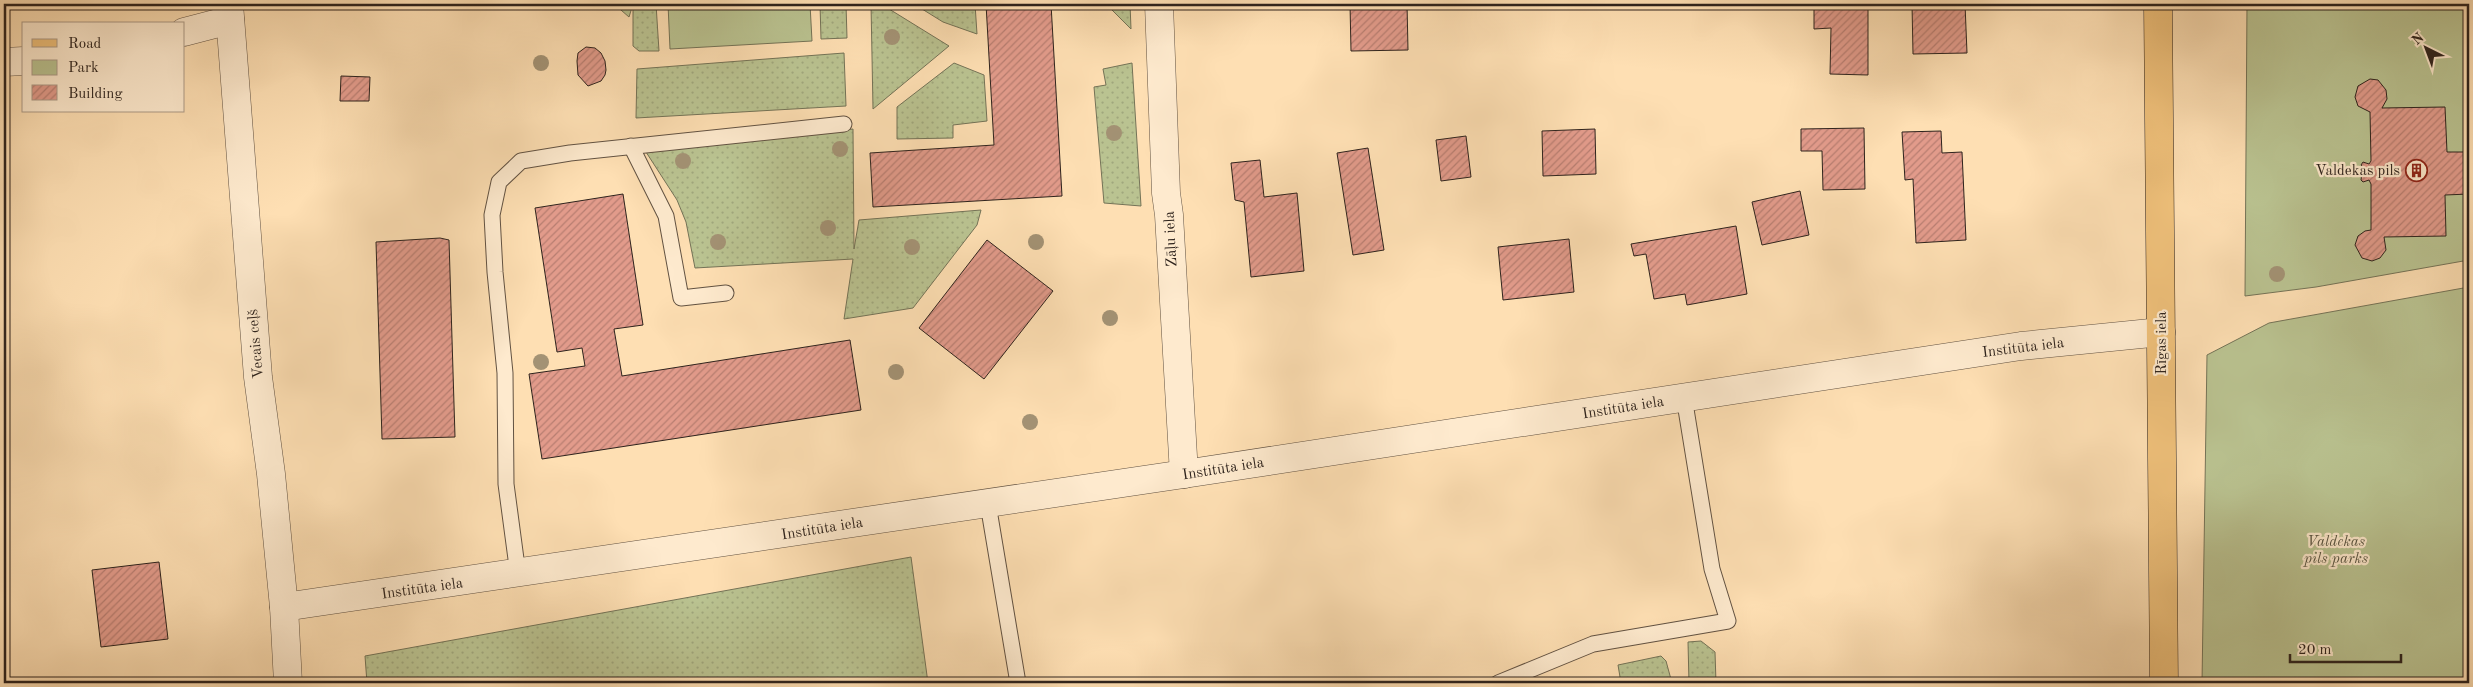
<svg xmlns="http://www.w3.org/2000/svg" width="2473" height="687" viewBox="0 0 2473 687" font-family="'Old Standard TT',serif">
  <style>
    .grass { fill: url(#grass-dots); stroke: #747357 }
    .park { fill: #bac391; stroke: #747357 }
    .building { fill: url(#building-hatch); stroke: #2e231d }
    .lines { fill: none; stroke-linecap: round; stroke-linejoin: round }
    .lane-casing { stroke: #625242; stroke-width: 17 }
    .street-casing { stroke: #625242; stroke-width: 29 }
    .primary-casing { stroke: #2e231d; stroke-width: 29 }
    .lane { stroke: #feeace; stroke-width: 15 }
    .street { stroke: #feeace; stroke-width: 28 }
    .primary { stroke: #efc07a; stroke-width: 28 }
    .tree { fill: #a39274 }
    .labels { text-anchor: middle; stroke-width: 4.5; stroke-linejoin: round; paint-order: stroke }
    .poi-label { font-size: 15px; fill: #2e231d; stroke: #feeace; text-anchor: end }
    .street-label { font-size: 15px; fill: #2e231d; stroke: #feeace }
    .park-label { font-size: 15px; font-style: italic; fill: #585340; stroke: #feeace }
  </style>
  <defs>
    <pattern id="grass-dots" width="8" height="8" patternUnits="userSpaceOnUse" patternTransform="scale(1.25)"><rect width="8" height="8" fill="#bac391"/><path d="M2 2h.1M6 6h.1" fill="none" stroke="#a0a77d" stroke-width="1.8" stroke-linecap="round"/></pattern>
    <pattern id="building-hatch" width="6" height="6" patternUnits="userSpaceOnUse" patternTransform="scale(1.25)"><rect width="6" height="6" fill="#e29b8b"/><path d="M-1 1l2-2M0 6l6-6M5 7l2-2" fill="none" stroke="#b87e71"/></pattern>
  </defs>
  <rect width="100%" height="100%" fill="#fedfb3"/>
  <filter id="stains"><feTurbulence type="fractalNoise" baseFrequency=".004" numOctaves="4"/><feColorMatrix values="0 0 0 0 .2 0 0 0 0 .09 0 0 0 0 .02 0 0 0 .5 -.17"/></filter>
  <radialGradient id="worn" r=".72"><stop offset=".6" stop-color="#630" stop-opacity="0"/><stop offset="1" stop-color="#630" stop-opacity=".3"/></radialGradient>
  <g class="grass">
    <path d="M633,4H656L659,51H639L633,46Z"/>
    <path d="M820,4H846L847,38L821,39Z"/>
    <path d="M871,4H881L949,46L873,109Z"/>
    <path d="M914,4H975L977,34L943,22Z"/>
    <path d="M1106,4H1130L1131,29Z"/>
    <path d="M844,53L846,106L636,118L637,69Z"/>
    <path d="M954,63L984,75L987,121L953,125V138L897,139V107Z"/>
    <path d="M1132,63L1141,206L1104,203L1094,87L1106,85L1103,69Z"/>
    <path d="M853,129L854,249L859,220L981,210L977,225L913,308L844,319L853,259L695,268L686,222L677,200L646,152Z"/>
    <path d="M911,557L928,683H367L365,656Z"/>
    <path d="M1701,641L1715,652L1716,683H1689L1688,642Z"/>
    <path d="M1661,656L1666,661L1672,683H1621L1618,665Z"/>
  </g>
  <g class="park">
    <path d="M614,4H633L629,17Z"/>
    <path d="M668,4H810L812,41L670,49Z"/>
    <path d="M2247,4H2469V260L2316,287L2245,296Z"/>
    <path d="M2469,287V683H2202L2207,355L2269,323Z"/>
  </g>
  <g class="building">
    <path d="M986,4H1051L1062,196L873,207L870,153L994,145Z"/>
    <path d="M1350,4H1407L1408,50L1351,51Z"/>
    <path d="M1814,4H1868V75L1830,74L1831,28L1814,29Z"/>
    <path d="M1912,4H1965L1967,53L1913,54Z"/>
    <path d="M586,47L595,48L601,53L605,61L606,70L605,75L601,81L588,86L578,75L577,61L578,53Z"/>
    <path d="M341,76L370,77L369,101H340Z"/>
    <path d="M2370,79L2378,80L2386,90L2387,99L2382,108L2445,107L2447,152H2469V194L2445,195L2446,236L2384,237L2386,250L2380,258L2372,261L2362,258L2355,245L2358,236L2365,231L2371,230V184L2369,180L2363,182L2361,180L2363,167L2361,165L2363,162L2369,164L2371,161L2370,112L2358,106L2355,97L2358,86Z"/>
    <path d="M1864,128L1865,189L1823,190L1822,151H1801V129Z"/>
    <path d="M1595,129L1596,174L1543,176L1542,131Z"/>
    <path d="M1941,131L1942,153L1962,152L1966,240L1916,243L1913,179L1905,180L1902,132Z"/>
    <path d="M1466,136L1471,177L1441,181L1436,140Z"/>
    <path d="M1368,148L1384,250L1353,255L1337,153Z"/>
    <path d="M1260,160L1264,197L1297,193L1304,271L1251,277L1244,202L1235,200L1231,163Z"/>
    <path d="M1800,191L1809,235L1762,245L1752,202Z"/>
    <path d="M623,194L643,325L614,329L622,376L850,340L861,410L542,459L529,374L585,366L582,348L557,352L535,208Z"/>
    <path d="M1736,226L1747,294L1687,305L1685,294L1654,299L1646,254L1634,256L1631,244Z"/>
    <path d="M440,238L449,240L455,437L382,439L376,242Z"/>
    <path d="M1569,239L1574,292L1503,300L1498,247Z"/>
    <path d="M987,240L1053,291L984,379L919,328Z"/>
    <path d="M159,562L168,639L101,647L92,570Z"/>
  </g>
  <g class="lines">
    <defs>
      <g id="lane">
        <path d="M631,146L666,216L681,298L726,293"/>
        <path d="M988,504L1018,683"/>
        <path d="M518,574L506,484L505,373L495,272L492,215L499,182L521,161L570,153L844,124"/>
        <path d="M1498,683L1593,644L1728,621L1712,569L1684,397"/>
      </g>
      <g id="street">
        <path d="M229,4L258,377L271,474L284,607L288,683"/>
        <path d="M1159,4L1166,193L1169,215L1184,474"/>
        <path d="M184,32L230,20"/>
        <path d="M4,62L24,61"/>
        <path d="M284,607L1184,474L2021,346L2161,332"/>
      </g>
      <path id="primary" d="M2158,4L2164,683"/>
    </defs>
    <use href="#lane" class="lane-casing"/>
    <use href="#street" class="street-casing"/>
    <use href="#primary" class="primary-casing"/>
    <use href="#lane" class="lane"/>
    <use href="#street" class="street"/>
    <use href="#primary" class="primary"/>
  </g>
  <g class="tree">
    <circle cx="892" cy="37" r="8"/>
    <circle cx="541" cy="63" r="8"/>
    <circle cx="1114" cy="133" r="8"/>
    <circle cx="840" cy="149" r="8"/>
    <circle cx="683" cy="161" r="8"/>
    <circle cx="828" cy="228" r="8"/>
    <circle cx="718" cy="242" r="8"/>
    <circle cx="1036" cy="242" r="8"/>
    <circle cx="912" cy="247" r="8"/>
    <circle cx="2277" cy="274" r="8"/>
    <circle cx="1110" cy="318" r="8"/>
    <circle cx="541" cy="362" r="8"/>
    <circle cx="896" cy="372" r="8"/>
    <circle cx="1030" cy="422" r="8"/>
  </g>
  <defs>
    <symbol id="building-ring" viewBox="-11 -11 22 22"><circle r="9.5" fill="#feeace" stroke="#8f2418" stroke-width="1.5"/><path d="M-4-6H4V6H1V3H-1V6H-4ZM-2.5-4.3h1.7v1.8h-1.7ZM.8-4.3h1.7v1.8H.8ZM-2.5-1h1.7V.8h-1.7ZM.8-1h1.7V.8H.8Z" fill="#8f2418"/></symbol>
  </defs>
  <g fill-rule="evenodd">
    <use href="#building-ring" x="2404" y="158" width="25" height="25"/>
  </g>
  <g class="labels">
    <g class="poi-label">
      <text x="2400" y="175">Valdekas pils</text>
    </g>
    <g class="street-label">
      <text transform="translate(1170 239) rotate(-93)" y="5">Zāļu iela</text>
      <text transform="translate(2161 343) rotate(-90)" y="5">Rīgas iela</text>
      <text transform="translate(255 344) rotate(-95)" y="5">Vecais ceļš</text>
      <text transform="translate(2023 347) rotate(-7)" y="5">Institūta iela</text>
      <text transform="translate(1623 407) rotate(-9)" y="5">Institūta iela</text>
      <text transform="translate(1223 468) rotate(-9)" y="5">Institūta iela</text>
      <text transform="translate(822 528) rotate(-9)" y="5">Institūta iela</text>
      <text transform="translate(422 588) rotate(-8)" y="5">Institūta iela</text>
    </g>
    <g class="park-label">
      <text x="2336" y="546">Valdekas<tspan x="2336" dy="17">pils parks</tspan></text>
    </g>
  </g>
  <rect width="2473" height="687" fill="none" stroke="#fedfb3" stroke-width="20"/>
  <rect x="5" y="5" width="2463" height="677" fill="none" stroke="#2e231d" stroke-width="2.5"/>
  <rect x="10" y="10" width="2453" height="667" fill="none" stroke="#2e231d"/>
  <rect x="22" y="22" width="162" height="90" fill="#feeace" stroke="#ab9a87"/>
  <rect x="32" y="39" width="25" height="8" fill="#efc07a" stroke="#ab9a87"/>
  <text x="68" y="48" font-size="15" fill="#2e231d">Road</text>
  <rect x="32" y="60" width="25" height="15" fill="#bac391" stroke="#ab9a87"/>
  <text x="68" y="72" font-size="15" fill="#2e231d">Park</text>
  <rect x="32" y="85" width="25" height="15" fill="url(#building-hatch)" stroke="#ab9a87"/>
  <text x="68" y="98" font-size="15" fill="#2e231d">Building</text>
  <g transform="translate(2426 48) rotate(318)" stroke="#feeace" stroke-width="4" paint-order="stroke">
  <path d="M0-4L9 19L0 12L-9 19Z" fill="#2e231d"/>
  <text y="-8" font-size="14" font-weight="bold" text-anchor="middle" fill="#2e231d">N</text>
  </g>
  <path d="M2290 654v8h111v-8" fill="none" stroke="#2e231d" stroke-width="2.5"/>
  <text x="2298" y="654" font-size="15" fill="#2e231d" stroke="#feeace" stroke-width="4" paint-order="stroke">20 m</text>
  <rect width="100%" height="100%" filter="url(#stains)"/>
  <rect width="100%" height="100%" fill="url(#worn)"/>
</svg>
